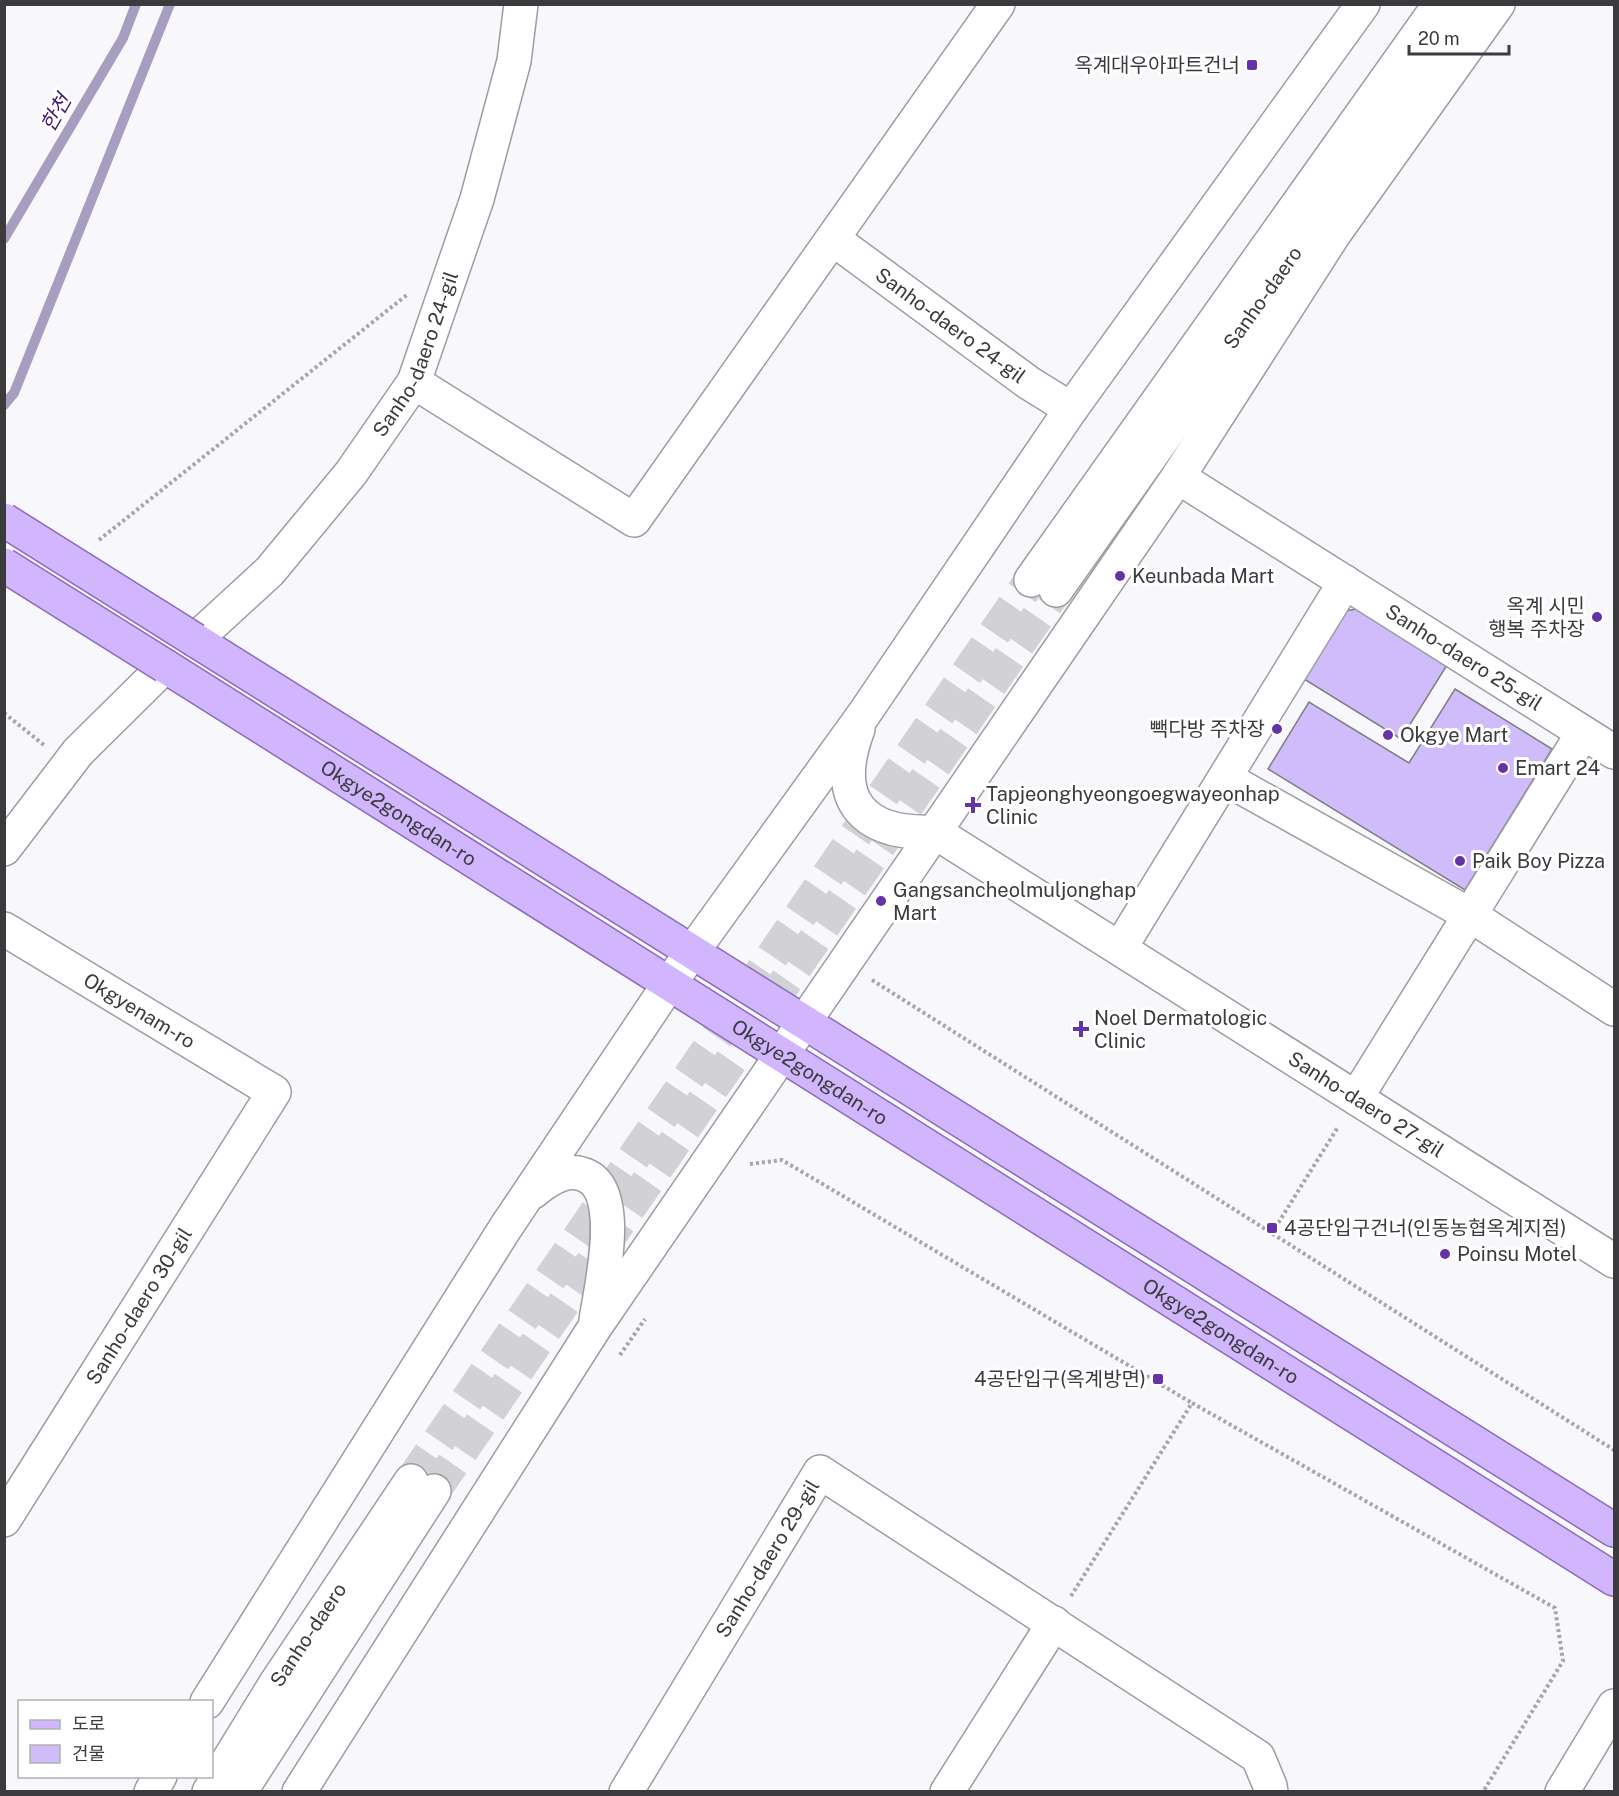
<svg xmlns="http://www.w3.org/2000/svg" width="1619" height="1796" viewBox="0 0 1619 1796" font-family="'Public Sans','Noto Sans KR',sans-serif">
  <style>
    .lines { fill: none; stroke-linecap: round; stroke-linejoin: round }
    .stream { stroke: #a79dbe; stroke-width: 10 }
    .building { fill: #d0bcfb; stroke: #7f7e82; stroke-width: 1.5 }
    .secondary-tunnel { stroke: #d2d1d6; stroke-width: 33; stroke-dasharray: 33 16; stroke-linecap: butt }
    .street-casing { stroke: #9e9ca1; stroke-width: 36 }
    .secondary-casing { stroke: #9e9ca1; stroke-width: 36 }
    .primary-casing { stroke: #886cba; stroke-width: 36 }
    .path { stroke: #a6a5a9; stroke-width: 4; stroke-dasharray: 3 3; stroke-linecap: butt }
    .street { stroke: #fff; stroke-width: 33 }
    .secondary { stroke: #fff; stroke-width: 33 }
    .primary { stroke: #d1b6fe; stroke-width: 33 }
    .primary-bridge-casing { stroke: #886cba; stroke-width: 36; stroke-linecap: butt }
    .primary-bridge { stroke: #d1b6fe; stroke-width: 33 }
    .poi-dot { fill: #6632a9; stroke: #fff; stroke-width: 2 }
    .labels { text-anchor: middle; stroke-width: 6; stroke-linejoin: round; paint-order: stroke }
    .poi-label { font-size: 20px; fill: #3b3b3d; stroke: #fff; text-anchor: start }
    .street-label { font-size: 20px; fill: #3b3b3d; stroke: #fff }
    .water-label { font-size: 21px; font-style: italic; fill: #411971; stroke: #fff }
  </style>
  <rect width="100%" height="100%" fill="#f8f7fc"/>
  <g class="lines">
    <g class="stream">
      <path d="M4,239L123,38L136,4"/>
      <path d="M4,405L14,393L170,4"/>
    </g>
  </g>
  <g class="building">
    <path d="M1356,609L1447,665L1401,739L1304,679L1345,611Z"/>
    <path d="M1455,689L1552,749L1465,890L1268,769L1309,702L1409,763Z"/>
  </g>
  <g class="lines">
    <g class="secondary-tunnel">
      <path d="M411,1481L1031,580"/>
      <path d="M434,1491L1056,590"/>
    </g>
    <defs>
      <g id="street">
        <path id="s1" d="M833,239L1029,383L1071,409"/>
        <path d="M414,382L634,520L998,4"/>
        <path id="s2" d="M1178,477L1614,752"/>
        <path id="s3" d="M195,640L270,571L351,473L414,382L477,199L514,61L521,4"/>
        <path d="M1225,778L1470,915L1614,1009"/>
        <path id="s4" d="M935,832L1614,1261"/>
        <path d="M4,849L78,752L165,666"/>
        <path id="s5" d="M4,929L274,1092L4,1520"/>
        <path d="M1120,948L1345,582"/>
        <path d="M1356,1098L1583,733"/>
        <path id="s6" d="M626,1792L820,1472L1258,1757L1270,1786L1271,1792"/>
        <path d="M947,1792L1054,1623"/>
        <path d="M1562,1792L1614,1706"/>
      </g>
      <g id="secondary">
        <path d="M1031,580L1440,4"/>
        <path id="s7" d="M1056,590L1470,4"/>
        <path d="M858,729C831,801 863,835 935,832"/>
        <path d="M533,1192C546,1181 564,1168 582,1174C626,1187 601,1286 596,1320"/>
        <path d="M207,1702L506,1227L669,984L864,714L1071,409L1363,4"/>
        <path d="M151,1792L160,1776"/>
        <path id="s8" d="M209,1792L276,1683L411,1481"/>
        <path d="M240,1792L434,1491"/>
        <path d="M299,1792L595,1327L1178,477L1334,234L1498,4"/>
      </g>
      <g id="primary">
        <path d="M195,640L1614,1530"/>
        <path id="s9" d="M165,666L1614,1579"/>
      </g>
    </defs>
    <use href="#street" class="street-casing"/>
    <use href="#secondary" class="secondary-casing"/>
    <use href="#primary" class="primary-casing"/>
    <g class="path">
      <path d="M99,540L408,294"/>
      <path d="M4,713L44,745"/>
      <path d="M872,980L1614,1450"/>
      <path d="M750,1164L782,1160L1192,1403"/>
      <path d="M1272,1233L1338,1127"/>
      <path d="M620,1355L645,1319"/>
      <path d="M1071,1596L1192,1403L1555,1608L1563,1661L1483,1792"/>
    </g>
    <use href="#street" class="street"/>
    <use href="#secondary" class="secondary"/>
    <use href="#primary" class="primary"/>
    <defs>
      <g id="primary-bridge">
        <path d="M4,520L195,640"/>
        <path d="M4,565L165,666"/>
      </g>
    </defs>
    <use href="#primary-bridge" class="primary-bridge-casing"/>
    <use href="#primary-bridge" class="primary-bridge"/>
  </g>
  <g class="poi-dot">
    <rect x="1246" y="59" width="12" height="12" rx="3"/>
    <circle cx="1120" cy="576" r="6"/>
    <circle cx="1597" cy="617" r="6"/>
    <circle cx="1277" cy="729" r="6"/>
    <circle cx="1388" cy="735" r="6"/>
    <circle cx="1503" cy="768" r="6"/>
    <path d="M970 796h6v6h6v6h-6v6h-6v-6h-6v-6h6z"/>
    <circle cx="1460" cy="861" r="6"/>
    <circle cx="881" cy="901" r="6"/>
    <path d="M1078 1020h6v6h6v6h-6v6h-6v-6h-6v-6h6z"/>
    <rect x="1266" y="1222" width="12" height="12" rx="3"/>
    <circle cx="1445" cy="1254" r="6"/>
    <rect x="1152" y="1373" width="12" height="12" rx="3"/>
  </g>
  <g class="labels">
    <g class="poi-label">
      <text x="1240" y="72" text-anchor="end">옥계대우아파트건너</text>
      <text x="1132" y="583">Keunbada Mart</text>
      <text x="1585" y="613" text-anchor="end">옥계 시민<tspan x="1585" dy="23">행복 주차장</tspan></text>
      <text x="1265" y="736" text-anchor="end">빽다방 주차장</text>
      <text x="1400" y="742">Okgye Mart</text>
      <text x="1515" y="775">Emart 24</text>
      <text x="986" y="801">Tapjeonghyeongoegwayeonhap<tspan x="986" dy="23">Clinic</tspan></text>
      <text x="1472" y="868">Paik Boy Pizza</text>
      <text x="893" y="897">Gangsancheolmuljonghap<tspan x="893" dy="23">Mart</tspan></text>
      <text x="1094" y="1025">Noel Dermatologic<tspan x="1094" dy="23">Clinic</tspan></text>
      <text x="1284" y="1235">4공단입구건너(인동농협옥계지점)</text>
      <text x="1457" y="1261">Poinsu Motel</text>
      <text x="1146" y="1386" text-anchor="end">4공단입구(옥계방면)</text>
    </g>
    <g class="street-label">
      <text dy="7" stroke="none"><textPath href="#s7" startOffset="358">Sanho-daero</textPath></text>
      <text dy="7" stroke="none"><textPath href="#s1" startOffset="146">Sanho-daero 24-gil</textPath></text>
      <text dy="7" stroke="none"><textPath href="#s3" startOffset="366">Sanho-daero 24-gil</textPath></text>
      <text dy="7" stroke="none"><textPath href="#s2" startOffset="338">Sanho-daero 25-gil</textPath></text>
      <text dy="7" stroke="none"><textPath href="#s9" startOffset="276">Okgye2gongdan-ro</textPath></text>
      <text dy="7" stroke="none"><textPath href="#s5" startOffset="158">Okgyenam-ro</textPath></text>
      <text dy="7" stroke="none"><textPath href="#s9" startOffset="762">Okgye2gongdan-ro</textPath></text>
      <text dy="7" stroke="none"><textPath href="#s4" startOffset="510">Sanho-daero 27-gil</textPath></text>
      <text transform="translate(139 1306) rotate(-58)" y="7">Sanho-daero 30-gil</text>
      <text dy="7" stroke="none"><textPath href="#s9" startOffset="1248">Okgye2gongdan-ro</textPath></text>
      <text dy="7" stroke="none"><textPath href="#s6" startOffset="273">Sanho-daero 29-gil</textPath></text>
      <text dy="7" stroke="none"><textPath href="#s8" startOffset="186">Sanho-daero</textPath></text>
    </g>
    <g class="water-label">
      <text transform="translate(56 113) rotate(-60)" y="7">한천</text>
    </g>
  </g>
  <rect width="1619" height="1796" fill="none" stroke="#3b3b3d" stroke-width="12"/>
  <rect x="18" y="1700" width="195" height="78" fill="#ffffff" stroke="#b1b1b1" stroke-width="1.5"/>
  <rect x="30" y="1720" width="30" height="9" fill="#d1b6fe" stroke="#b1b1b1" stroke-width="1.5"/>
  <text x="72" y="1730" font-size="18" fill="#3b3b3d">도로</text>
  <rect x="30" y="1745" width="30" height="18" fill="#d0bcfb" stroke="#b1b1b1" stroke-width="1.5"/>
  <text x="72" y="1760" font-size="18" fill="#3b3b3d">건물</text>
  <path d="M1409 45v9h100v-9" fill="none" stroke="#3b3b3d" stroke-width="3"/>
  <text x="1418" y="45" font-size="18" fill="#3b3b3d" stroke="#ffffff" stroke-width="4.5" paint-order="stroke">20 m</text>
</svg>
